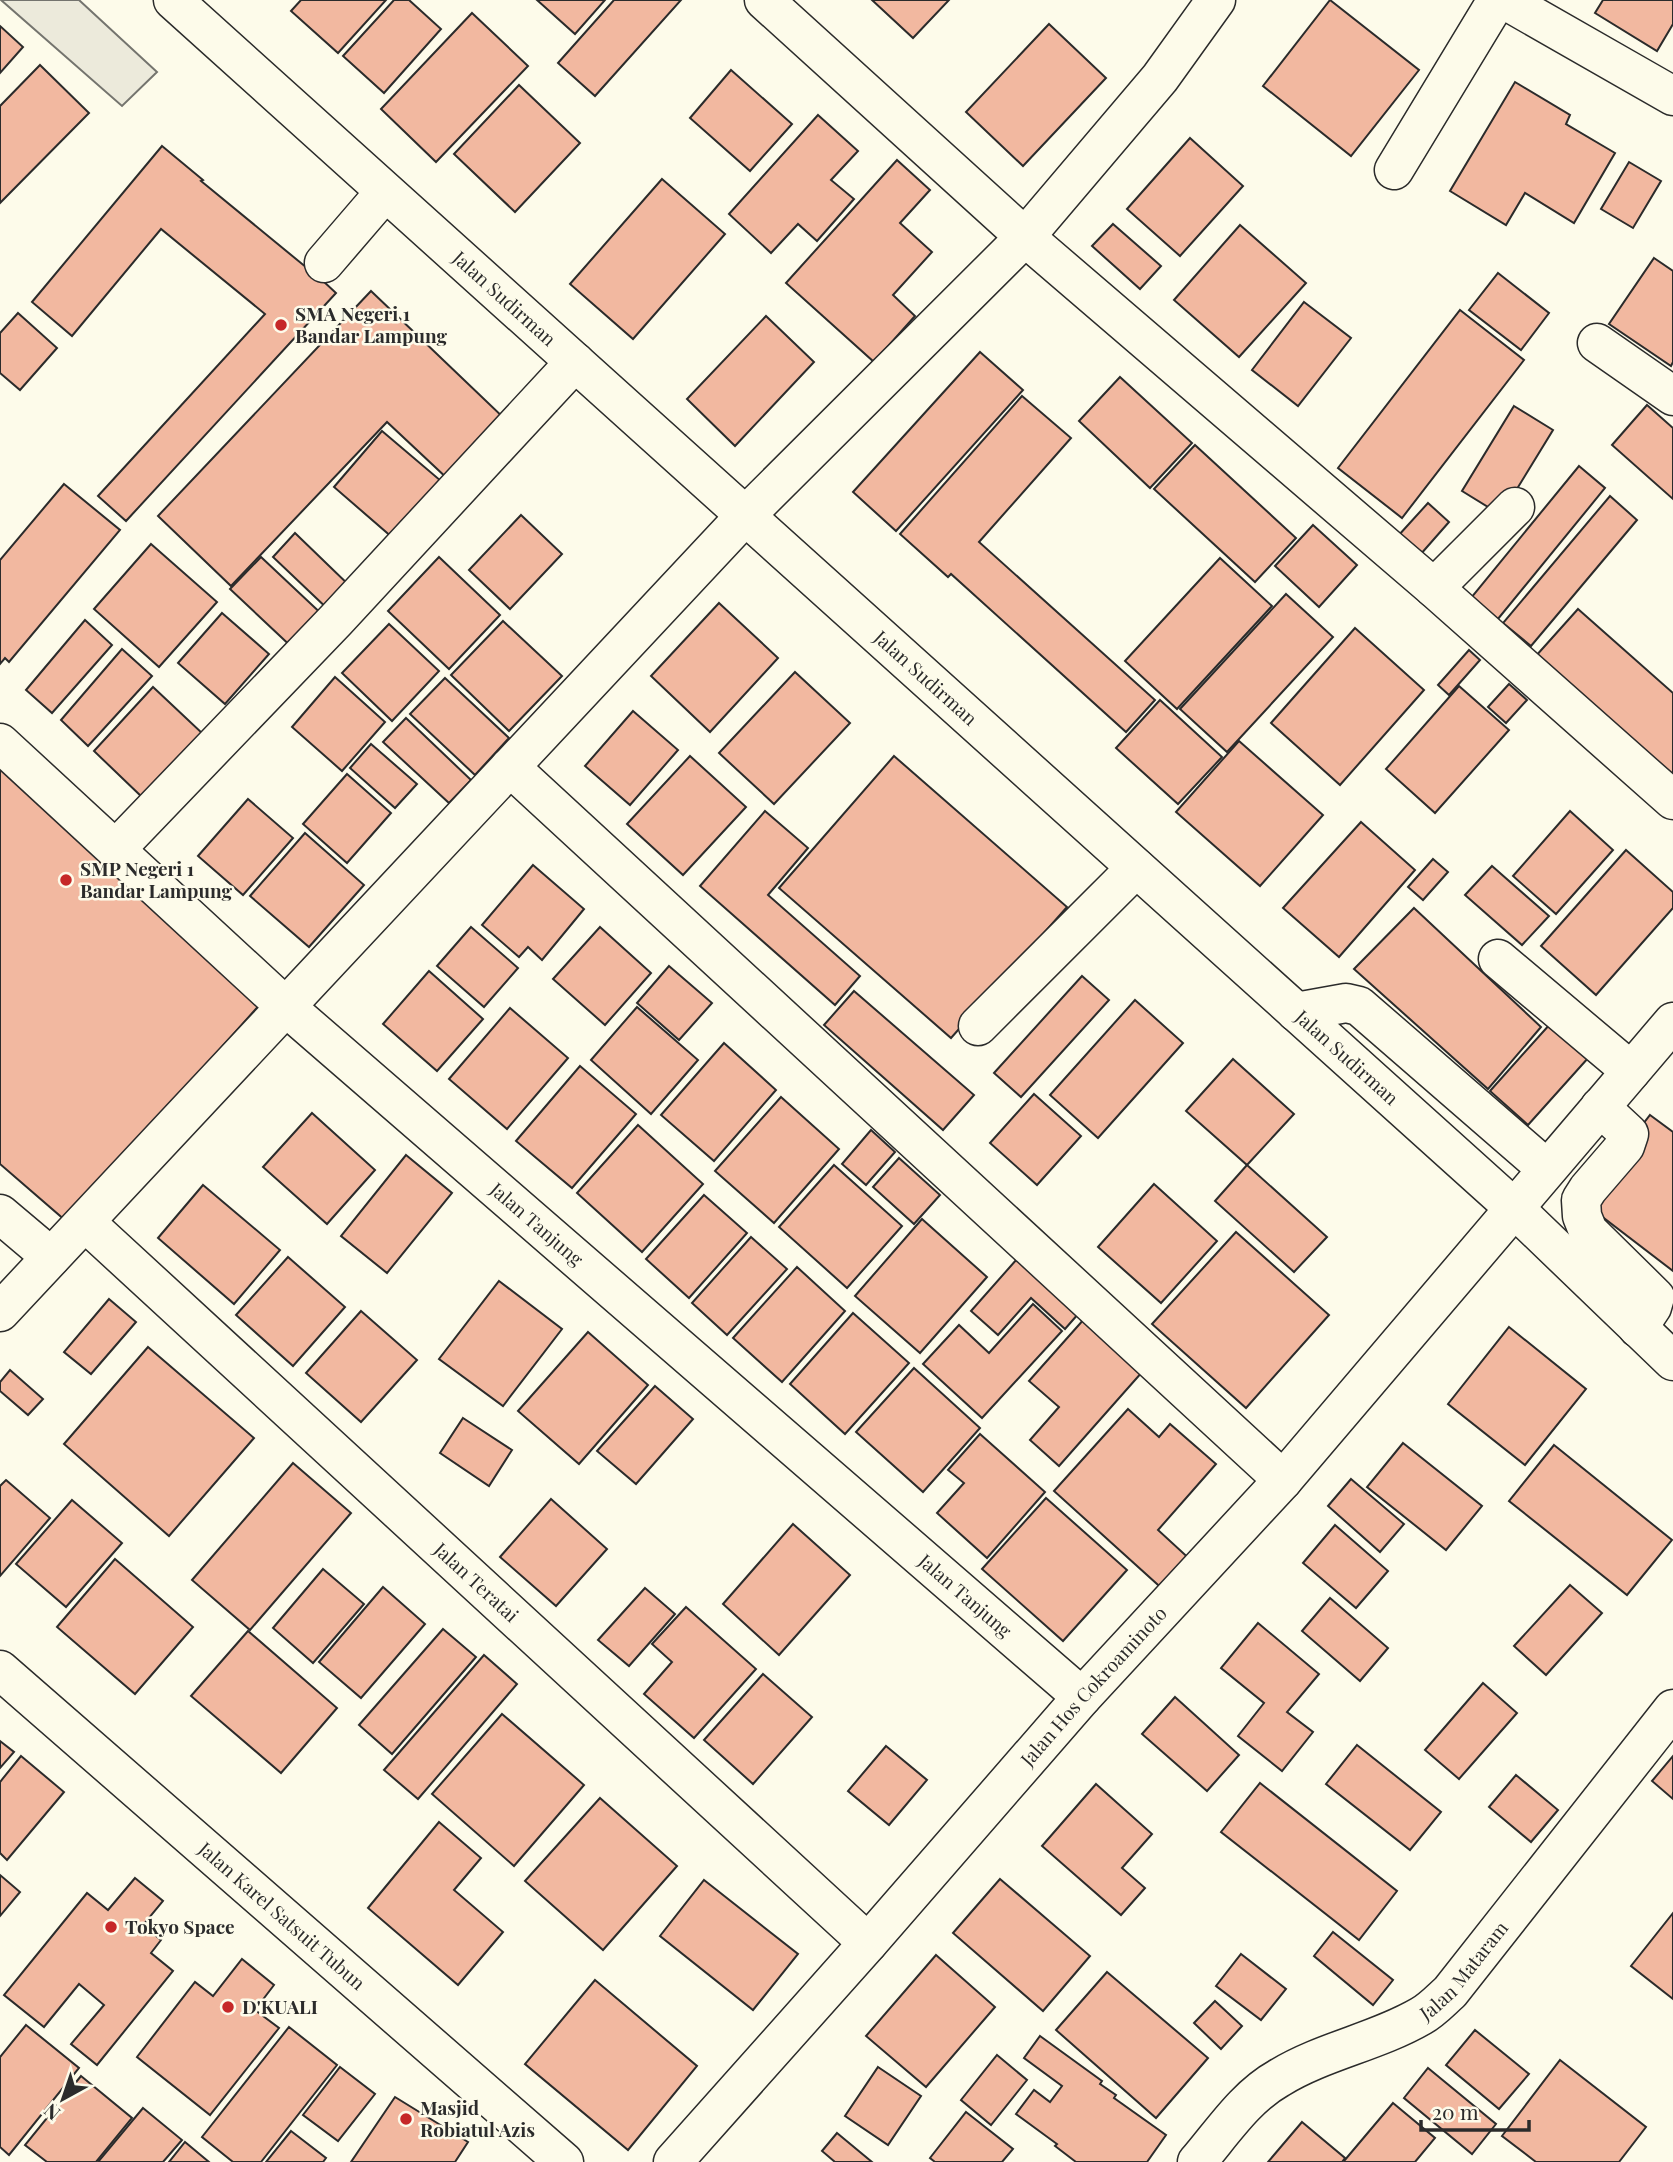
<svg xmlns="http://www.w3.org/2000/svg" width="1673" height="2162" viewBox="0 0 1673 2162" font-family="'Playfair Display',serif">
  <style>
    .parking { fill: #eceadb; stroke: #74746e; stroke-width: 2 }
    .building { fill: #f2b8a0; stroke: #2b2b2b; stroke-width: 2 }
    .lines { fill: none; stroke-linecap: round; stroke-linejoin: round }
    .minor-casing { stroke: #2b2b2b; stroke-width: 41 }
    .major-casing { stroke: #2b2b2b; stroke-width: 41 }
    .minor { stroke: #fdfbea; stroke-width: 38 }
    .major { stroke: #fdfbea; stroke-width: 38 }
    .poi-dot { fill: #c62828; stroke: #fdfbea; stroke-width: 2.5 }
    .labels { text-anchor: middle; stroke-width: 5; stroke-linejoin: round; paint-order: stroke }
    .street-label { font-size: 19px; fill: #2b2b2b; stroke: #fdfbea }
    .poi-label { font-size: 19px; font-weight: bold; fill: #2b2b2b; stroke: #fdfbea; text-anchor: start }
  </style>
  <rect width="100%" height="100%" fill="#fdfbea"/>
  <path class="parking" d="M1,0H79L157,72L122,106Z"/>
  <g class="building">
    <path d="M301,0H386L338,53L291,11Z"/>
    <path d="M394,0H409L441,29L384,93L343,56Z"/>
    <path d="M537,0H605L575,34Z"/>
    <path d="M614,0H681L595,96L558,63Z"/>
    <path d="M872,0H949L913,38Z"/>
    <path d="M1330,0L1419,70L1351,156L1263,86Z"/>
    <path d="M1603,0H1673V24L1657,51L1595,13Z"/>
    <path d="M472,13L528,66L436,162L381,109Z"/>
    <path d="M1049,24L1106,78L1023,166L966,112Z"/>
    <path d="M0,26L23,47L0,73Z"/>
    <path d="M40,65L89,113L0,203V106Z"/>
    <path d="M731,70L792,124L750,171L690,118Z"/>
    <path d="M1515,82L1570,115L1566,124L1615,153L1574,223L1525,193L1506,225L1450,191Z"/>
    <path d="M519,85L580,143L515,212L454,154Z"/>
    <path d="M818,115L858,151L831,180L854,199L817,241L798,224L771,253L729,214Z"/>
    <path d="M1190,138L1243,186L1180,256L1127,209Z"/>
    <path d="M162,146L203,180L201,181L307,268L308,267L336,293L126,521L98,496L265,314L161,229L72,336L32,302Z"/>
    <path d="M897,160L930,190L900,223L932,252L893,295L915,316L874,362L786,283Z"/>
    <path d="M1629,162L1661,181L1633,228L1601,209Z"/>
    <path d="M662,179L725,234L633,339L570,284Z"/>
    <path d="M1113,224L1161,266L1140,289L1092,246Z"/>
    <path d="M1240,225L1306,283L1239,357L1174,300Z"/>
    <path d="M1654,258L1673,271V362L1671,366L1609,324Z"/>
    <path d="M1498,273L1549,313L1521,350L1469,310Z"/>
    <path d="M371,291L507,421L450,481L387,422L231,586L158,516Z"/>
    <path d="M1304,302L1351,338L1298,406L1252,370Z"/>
    <path d="M1460,310L1524,360L1402,518L1338,468Z"/>
    <path d="M18,313L57,348L20,390L0,373V333Z"/>
    <path d="M766,316L814,362L735,446L687,399Z"/>
    <path d="M980,352L1023,390L896,531L853,492Z"/>
    <path d="M1120,377L1192,443L1150,488L1079,421Z"/>
    <path d="M1022,396L1071,438L979,542L1155,700L1126,732L951,574L948,577L900,534Z"/>
    <path d="M1647,405L1673,428V499L1612,445Z"/>
    <path d="M1514,406L1553,430L1501,515L1462,491Z"/>
    <path d="M382,431L441,481L393,538L334,487Z"/>
    <path d="M1195,445L1296,538L1255,582L1154,489Z"/>
    <path d="M1579,466L1605,488L1493,625L1466,604Z"/>
    <path d="M64,484L120,530L9,662L5,658L0,664V560Z"/>
    <path d="M1610,496L1637,520L1531,646L1503,623Z"/>
    <path d="M1428,503L1449,522L1420,555L1398,536Z"/>
    <path d="M521,515L562,554L510,609L469,570Z"/>
    <path d="M1313,525L1357,565L1319,607L1275,566Z"/>
    <path d="M295,533L354,590L332,613L273,557Z"/>
    <path d="M151,544L217,602L159,667L94,609Z"/>
    <path d="M261,557L327,619L296,651L230,589Z"/>
    <path d="M439,557L500,615L449,669L388,611Z"/>
    <path d="M1220,558L1272,606L1177,709L1125,661Z"/>
    <path d="M1286,594L1333,637L1227,752L1180,709Z"/>
    <path d="M719,603L778,658L710,732L651,676Z"/>
    <path d="M1578,609L1673,693V780L1535,657Z"/>
    <path d="M222,613L269,654L225,704L178,663Z"/>
    <path d="M85,620L112,645L52,713L26,690Z"/>
    <path d="M503,621L562,676L509,731L451,675Z"/>
    <path d="M389,624L439,671L392,721L342,673Z"/>
    <path d="M1355,628L1424,690L1340,785L1271,723Z"/>
    <path d="M122,649L152,676L88,746L61,720Z"/>
    <path d="M1469,650L1480,660L1449,695L1438,685Z"/>
    <path d="M795,672L850,723L774,804L719,753Z"/>
    <path d="M335,677L385,722L342,771L292,727Z"/>
    <path d="M445,678L509,738L475,775L410,714Z"/>
    <path d="M1509,684L1527,700L1506,723L1488,707Z"/>
    <path d="M1459,686L1509,730L1435,813L1386,769Z"/>
    <path d="M153,687L203,734L143,798L94,751Z"/>
    <path d="M1160,700L1222,757L1178,804L1116,748Z"/>
    <path d="M633,711L678,750L630,805L585,766Z"/>
    <path d="M406,718L471,780L449,803L383,742Z"/>
    <path d="M1239,741L1323,815L1260,886L1176,812Z"/>
    <path d="M371,744L417,784L395,808L350,768Z"/>
    <path d="M690,756L746,807L683,875L627,824Z"/>
    <path d="M894,756L1067,907L951,1038L779,888Z"/>
    <path d="M0,760L263,1001L66,1221L0,1164Z"/>
    <path d="M347,774L391,813L347,863L303,824Z"/>
    <path d="M248,799L293,838L243,895L198,856Z"/>
    <path d="M765,811L808,848L768,895L860,976L835,1005L700,886Z"/>
    <path d="M1570,811L1613,850L1556,914L1513,876Z"/>
    <path d="M1361,822L1415,870L1339,957L1283,908Z"/>
    <path d="M305,833L364,885L309,947L250,896Z"/>
    <path d="M1626,850L1673,892V908L1596,995L1541,946Z"/>
    <path d="M1433,859L1448,872L1423,900L1408,887Z"/>
    <path d="M533,865L584,909L542,960L528,947L519,957L482,925Z"/>
    <path d="M1492,866L1549,916L1522,945L1465,895Z"/>
    <path d="M1414,908L1541,1027L1488,1089L1354,969Z"/>
    <path d="M471,927L518,968L484,1007L437,966Z"/>
    <path d="M600,927L651,973L605,1025L553,979Z"/>
    <path d="M669,966L712,1003L679,1040L637,1003Z"/>
    <path d="M429,971L483,1019L437,1071L383,1024Z"/>
    <path d="M1082,976L1109,1000L1021,1097L994,1073Z"/>
    <path d="M854,991L974,1095L943,1130L824,1025Z"/>
    <path d="M1135,1000L1183,1043L1098,1138L1050,1095Z"/>
    <path d="M637,1007L698,1060L651,1114L591,1060Z"/>
    <path d="M510,1008L568,1058L507,1129L449,1079Z"/>
    <path d="M1551,1023L1589,1057L1528,1125L1490,1091Z"/>
    <path d="M724,1043L776,1090L714,1161L661,1115Z"/>
    <path d="M1233,1059L1294,1114L1247,1165L1186,1111Z"/>
    <path d="M580,1066L636,1114L572,1188L516,1141Z"/>
    <path d="M1034,1094L1081,1136L1037,1185L990,1143Z"/>
    <path d="M781,1097L839,1149L774,1223L715,1171Z"/>
    <path d="M312,1113L375,1170L327,1224L263,1167Z"/>
    <path d="M1650,1115L1673,1132V1271L1583,1202Z"/>
    <path d="M638,1125L703,1184L642,1252L577,1193Z"/>
    <path d="M871,1130L895,1152L866,1185L842,1164Z"/>
    <path d="M406,1155L452,1193L387,1273L341,1236Z"/>
    <path d="M899,1158L940,1195L914,1224L873,1187Z"/>
    <path d="M834,1165L902,1226L847,1288L779,1227Z"/>
    <path d="M1247,1165L1327,1237L1294,1272L1215,1201Z"/>
    <path d="M1154,1184L1217,1241L1161,1303L1098,1247Z"/>
    <path d="M203,1185L280,1250L234,1304L158,1238Z"/>
    <path d="M704,1195L747,1233L689,1298L646,1259Z"/>
    <path d="M922,1219L987,1277L920,1353L855,1296Z"/>
    <path d="M1236,1232L1329,1315L1246,1408L1152,1324Z"/>
    <path d="M751,1237L787,1269L727,1335L692,1303Z"/>
    <path d="M288,1257L345,1307L293,1366L236,1315Z"/>
    <path d="M1017,1259L1079,1313L1065,1329L1031,1298L998,1335L971,1311Z"/>
    <path d="M797,1267L845,1311L782,1382L733,1338Z"/>
    <path d="M499,1281L562,1329L503,1406L439,1359Z"/>
    <path d="M109,1299L136,1322L91,1374L64,1352Z"/>
    <path d="M1033,1304L1062,1331L982,1418L923,1364L959,1325L989,1353Z"/>
    <path d="M361,1311L417,1360L361,1422L306,1373Z"/>
    <path d="M853,1313L909,1363L845,1434L790,1384Z"/>
    <path d="M1085,1318L1143,1371L1059,1466L1030,1440L1059,1407L1029,1381Z"/>
    <path d="M1509,1327L1586,1389L1525,1465L1448,1404Z"/>
    <path d="M588,1332L648,1385L579,1464L518,1411Z"/>
    <path d="M148,1347L254,1438L169,1536L64,1444Z"/>
    <path d="M914,1368L980,1428L923,1492L856,1432Z"/>
    <path d="M10,1370L43,1399L28,1415L0,1391V1382Z"/>
    <path d="M655,1386L693,1419L636,1484L597,1451Z"/>
    <path d="M1128,1409L1159,1437L1170,1424L1216,1464L1158,1530L1194,1563L1167,1593L1054,1491Z"/>
    <path d="M463,1418L512,1450L489,1486L440,1453Z"/>
    <path d="M980,1434L1045,1492L987,1558L937,1513L964,1483L948,1470Z"/>
    <path d="M1403,1443L1482,1506L1446,1550L1367,1487Z"/>
    <path d="M1554,1445L1672,1540L1627,1595L1509,1501Z"/>
    <path d="M293,1463L351,1513L250,1630L192,1580Z"/>
    <path d="M1351,1479L1404,1524L1380,1552L1328,1506Z"/>
    <path d="M6,1480L50,1518L0,1576V1486Z"/>
    <path d="M1046,1498L1127,1570L1063,1641L982,1569Z"/>
    <path d="M551,1499L607,1549L556,1606L500,1557Z"/>
    <path d="M72,1500L122,1543L66,1607L16,1564Z"/>
    <path d="M793,1524L850,1575L779,1655L723,1604Z"/>
    <path d="M1335,1525L1388,1571L1356,1608L1303,1563Z"/>
    <path d="M115,1559L193,1627L135,1694L57,1627Z"/>
    <path d="M323,1569L364,1604L313,1663L273,1628Z"/>
    <path d="M1570,1585L1602,1613L1546,1675L1514,1646Z"/>
    <path d="M383,1587L425,1624L361,1698L319,1662Z"/>
    <path d="M645,1588L675,1614L629,1666L598,1640Z"/>
    <path d="M1330,1598L1388,1648L1360,1681L1302,1631Z"/>
    <path d="M686,1607L756,1669L694,1738L644,1694L672,1662L652,1644Z"/>
    <path d="M1258,1623L1319,1674L1287,1712L1313,1732L1282,1771L1238,1736L1264,1703L1221,1668Z"/>
    <path d="M443,1629L476,1657L392,1754L359,1725Z"/>
    <path d="M248,1631L337,1708L281,1773L191,1696Z"/>
    <path d="M484,1655L517,1684L418,1799L384,1770Z"/>
    <path d="M763,1674L812,1717L753,1784L704,1740Z"/>
    <path d="M1483,1683L1517,1713L1459,1779L1425,1750Z"/>
    <path d="M1175,1697L1239,1755L1207,1791L1142,1734Z"/>
    <path d="M502,1714L584,1785L514,1866L432,1794Z"/>
    <path d="M0,1741L14,1752L0,1768Z"/>
    <path d="M1357,1745L1441,1812L1410,1850L1326,1784Z"/>
    <path d="M886,1746L927,1780L889,1825L848,1791Z"/>
    <path d="M21,1756L64,1792L7,1860L0,1853V1782Z"/>
    <path d="M1673,1756V1799L1652,1781Z"/>
    <path d="M1516,1775L1558,1810L1531,1842L1489,1807Z"/>
    <path d="M1260,1783L1397,1891L1359,1940L1221,1832Z"/>
    <path d="M1096,1784L1152,1834L1122,1868L1145,1888L1121,1915L1042,1846Z"/>
    <path d="M600,1798L677,1866L603,1950L525,1881Z"/>
    <path d="M439,1822L481,1858L454,1890L503,1932L458,1985L368,1908Z"/>
    <path d="M0,1875L20,1892L0,1916Z"/>
    <path d="M135,1878L163,1901L143,1925L161,1940L151,1953L173,1971L97,2065L71,2044L104,2005L79,1984L44,2027L4,1995L87,1893L108,1910Z"/>
    <path d="M1000,1879L1090,1956L1043,2011L953,1933Z"/>
    <path d="M704,1880L798,1954L753,2010L660,1936Z"/>
    <path d="M1673,1913V1999L1631,1966Z"/>
    <path d="M1333,1932L1393,1980L1373,2005L1314,1956Z"/>
    <path d="M1241,1954L1286,1989L1261,2020L1216,1986Z"/>
    <path d="M936,1955L995,2007L926,2087L866,2036Z"/>
    <path d="M242,1959L274,1985L255,2010L279,2028L210,2115L137,2057L195,1982L213,1996Z"/>
    <path d="M1107,1972L1208,2058L1156,2118L1056,2030Z"/>
    <path d="M595,1980L697,2066L628,2150L525,2064Z"/>
    <path d="M1215,2001L1242,2026L1221,2049L1194,2023Z"/>
    <path d="M26,2025L79,2068L9,2155L0,2147V2057Z"/>
    <path d="M289,2027L337,2065L261,2162H233L202,2137Z"/>
    <path d="M1475,2030L1529,2074L1499,2109L1446,2065Z"/>
    <path d="M1040,2036L1102,2081L1100,2084L1116,2095L1114,2098L1166,2135L1147,2162H1076L1055,2146L1057,2144L1016,2114L1034,2090L1050,2102L1062,2086L1024,2058Z"/>
    <path d="M997,2055L1027,2080L991,2125L961,2100Z"/>
    <path d="M1560,2060L1646,2127L1619,2162H1536L1502,2136Z"/>
    <path d="M340,2067L375,2094L338,2141L303,2115Z"/>
    <path d="M878,2067L921,2096L888,2145L845,2116Z"/>
    <path d="M1428,2068L1496,2124L1472,2154L1404,2098Z"/>
    <path d="M81,2076L132,2118L96,2162H47L25,2145Z"/>
    <path d="M395,2097L468,2142L455,2162H351Z"/>
    <path d="M1393,2103L1435,2138L1415,2162H1345L1344,2161Z"/>
    <path d="M143,2108L182,2140L163,2162H98Z"/>
    <path d="M966,2112L1013,2149L1002,2162H935L930,2158Z"/>
    <path d="M1302,2122L1345,2158L1342,2162H1268Z"/>
    <path d="M291,2131L326,2158L323,2162H266Z"/>
    <path d="M837,2133L872,2162H835L822,2151Z"/>
    <path d="M185,2142L209,2162H169Z"/>
  </g>
  <g class="lines">
    <defs>
      <g id="minor">
        <path d="M764,0L1025,237L1434,588L1673,800"/>
        <path d="M1505,0L1673,96"/>
        <path d="M1394,170L1497,0"/>
        <path d="M324,263L385,192"/>
        <path d="M1597,343L1673,396"/>
        <path d="M1434,588L1515,507"/>
        <path id="s1" d="M0,743L286,1007L1082,1697"/>
        <path d="M510,767L1283,1480"/>
        <path d="M116,849L336,620L575,362"/>
        <path d="M1498,959L1631,1071"/>
        <path d="M1296,1012L1346,1003L1359,1006L1547,1169"/>
        <path d="M978,1026L1136,868"/>
        <path d="M1600,1107L1629,1134L1625,1146L1588,1189L1581,1200L1582,1216L1588,1231L1655,1297L1652,1307L1638,1328"/>
        <path d="M0,1214L51,1257"/>
        <path id="s2" d="M85,1222L868,1943"/>
        <path d="M0,1312L745,516L1025,237L1160,78L1216,0"/>
        <path id="s3" d="M0,1670L564,2162"/>
        <path id="s4" d="M673,2162L868,1943L1082,1697L1283,1480L1673,1022"/>
        <path id="s5" d="M1197,2162C1222,2133 1245,2097 1279,2078C1323,2051 1376,2042 1421,2016C1432,2010 1441,2000 1450,1992L1673,1709"/>
      </g>
      <g id="major">
        <path id="s6" d="M173,0L1514,1208L1673,1361"/>
      </g>
    </defs>
    <use href="#minor" class="minor-casing"/>
    <use href="#major" class="major-casing"/>
    <use href="#minor" class="minor"/>
    <use href="#major" class="major"/>
  </g>
  <g class="poi-dot">
    <circle cx="281" cy="325" r="7"/>
    <circle cx="66" cy="880" r="7"/>
    <circle cx="111" cy="1927" r="7"/>
    <circle cx="228" cy="2007" r="7"/>
    <circle cx="406" cy="2119" r="7"/>
  </g>
  <g class="labels">
    <g class="street-label">
      <text dy="7" stroke="none"><textPath href="#s6" startOffset="446">Jalan Sudirman</textPath></text>
      <text dy="7" stroke="none"><textPath href="#s6" startOffset="1013">Jalan Sudirman</textPath></text>
      <text dy="7" stroke="none"><textPath href="#s6" startOffset="1580">Jalan Sudirman</textPath></text>
      <text dy="7" stroke="none"><textPath href="#s1" startOffset="721">Jalan Tanjung</textPath></text>
      <text dy="7" stroke="none"><textPath href="#s2" startOffset="532">Jalan Teratai</textPath></text>
      <text dy="7" stroke="none"><textPath href="#s1" startOffset="1288">Jalan Tanjung</textPath></text>
      <text dy="7" stroke="none"><textPath href="#s4" startOffset="635">Jalan Hos Cokroaminoto</textPath></text>
      <text dy="7" stroke="none"><textPath href="#s3" startOffset="374">Jalan Karel Satsuit Tubun</textPath></text>
      <text dy="7" stroke="none"><textPath href="#s5" startOffset="336">Jalan Mataram</textPath></text>
    </g>
    <g class="poi-label">
      <text x="295" y="321">SMA Negeri 1<tspan x="295" dy="22">Bandar Lampung</tspan></text>
      <text x="80" y="876">SMP Negeri 1<tspan x="80" dy="22">Bandar Lampung</tspan></text>
      <text x="125" y="1934">Tokyo Space</text>
      <text x="242" y="2014">D'KUALI</text>
      <text x="420" y="2115">Masjid<tspan x="420" dy="22">Robiatul Azis</tspan></text>
    </g>
  </g>
  <g transform="translate(63 2099) rotate(220)" stroke="#fdfbea" stroke-width="5" paint-order="stroke">
  <path d="M0-5L12 26L0 18L-12 26Z" fill="#2b2b2b"/>
  <text y="-10" font-size="19" font-weight="bold" text-anchor="middle" fill="#2b2b2b">N</text>
  </g>
  <path d="M1421 2120v10h108v-10" fill="none" stroke="#2b2b2b" stroke-width="3.5"/>
  <text x="1432" y="2120" font-size="21" fill="#2b2b2b" stroke="#fdfbea" stroke-width="5" paint-order="stroke">20 m</text>
</svg>
